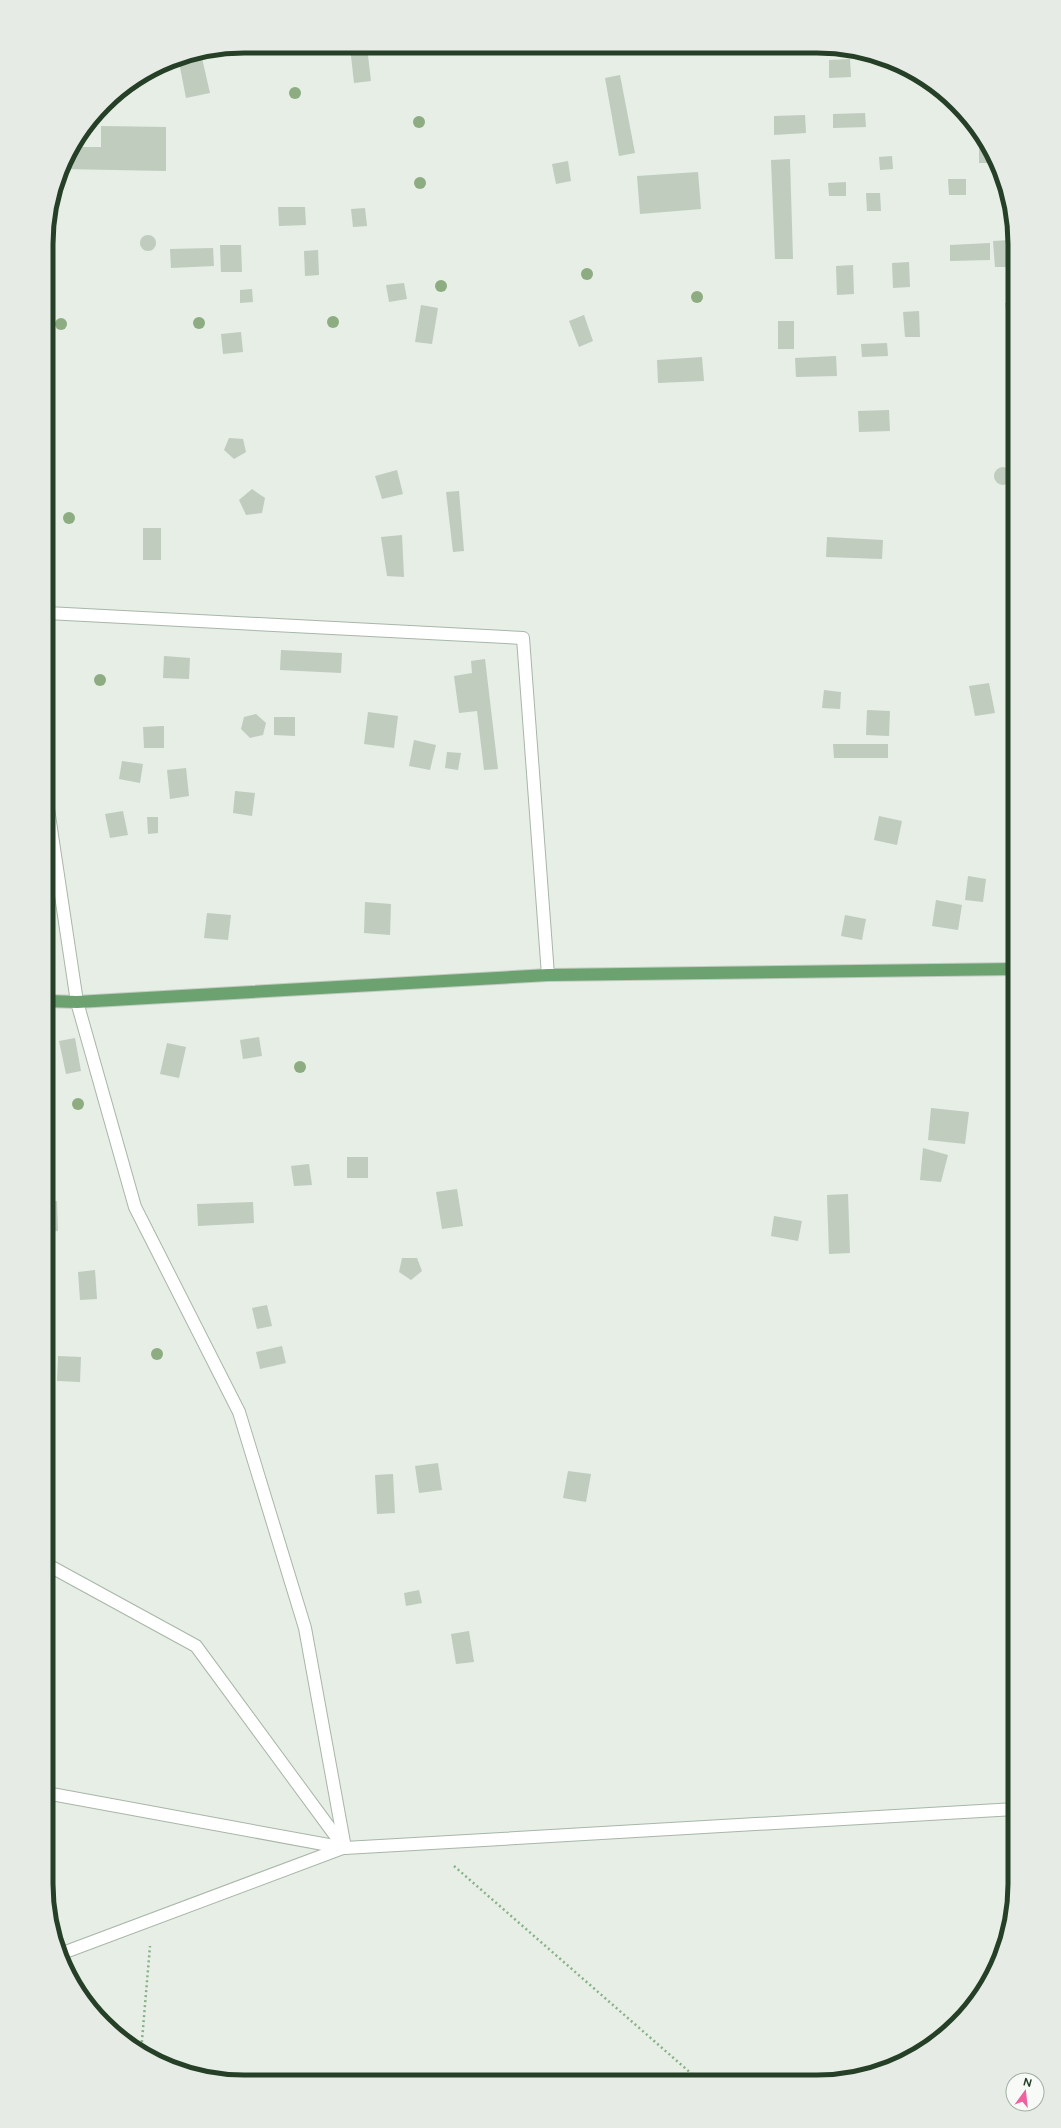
<svg xmlns="http://www.w3.org/2000/svg" width="1061" height="2128" viewBox="0 0 1061 2128" font-family="Figtree,sans-serif">
  <style>
    .building { fill: #bfccbe }
    .lines { fill: none; stroke-linecap: round; stroke-linejoin: round }
    .minor-casing { stroke: #a8b6a8; stroke-width: 14 }
    .major-casing { stroke: #c2cac2; stroke-width: 14 }
    .path { stroke: #87b187; stroke-width: 2.5; stroke-dasharray: 2 3; stroke-linecap: butt }
    .minor { stroke: #fff; stroke-width: 12 }
    .major { stroke: #6ba26f; stroke-width: 12 }
    .tree { fill: #8dac81 }
    .rim { fill: none; stroke: #254026; stroke-width: 5 }
  </style>
  <rect width="100%" height="100%" fill="#e6eee5"/>
  <g class="building">
    <path d="M350,47H367L371,81L354,83Z"/>
    <path d="M201,54L210,93L186,98L179,62L164,64L168,61Z"/>
    <path d="M850,59L851,77L829,78V60Z"/>
    <path d="M620,75L635,153L619,156L605,78Z"/>
    <path d="M865,113L866,127L833,128V114Z"/>
    <path d="M805,115L806,133L774,135V116Z"/>
    <path d="M101,126L166,127V171L63,169L67,156L74,147H101Z"/>
    <path d="M979,139H984L992,155L993,163H979Z"/>
    <path d="M892,156L893,169L880,170L879,157Z"/>
    <path d="M790,159L793,259H775L771,160Z"/>
    <path d="M568,161L571,181L556,184L552,164Z"/>
    <path d="M698,172L701,209L640,214L637,176Z"/>
    <path d="M948,179H966V195H949Z"/>
    <path d="M846,182V196H829L828,183Z"/>
    <path d="M866,193H880L881,211H867Z"/>
    <path d="M278,207H305L306,225L279,226Z"/>
    <path d="M365,208L367,226L353,227L351,209Z"/>
    <circle cx="148" cy="243" r="8"/>
    <path d="M1011,240L1012,267H995L993,241Z"/>
    <path d="M990,243V260L950,261V245Z"/>
    <path d="M220,245H241L242,272H221Z"/>
    <path d="M213,248L214,266L171,268L170,249Z"/>
    <path d="M318,250L319,275L305,276L304,251Z"/>
    <path d="M909,262L910,287L893,288L892,263Z"/>
    <path d="M853,265L854,294L837,295L836,266Z"/>
    <path d="M404,283L407,299L389,302L386,285Z"/>
    <path d="M252,289L253,302L240,303V290Z"/>
    <path d="M1015,301V332L1009,333L1005,303Z"/>
    <path d="M421,305L438,308L432,344L415,342Z"/>
    <path d="M919,311L920,337H905L903,312Z"/>
    <path d="M584,315L593,341L579,347L569,321Z"/>
    <rect x="778" y="321" width="16" height="28"/>
    <path d="M241,332L243,352L223,354L221,334Z"/>
    <path d="M887,343L888,356L862,357L861,344Z"/>
    <path d="M836,356L837,376L796,377L795,358Z"/>
    <path d="M702,357L704,381L658,383L657,360Z"/>
    <path d="M889,410L890,431L859,432L858,411Z"/>
    <path d="M229,438L243,439L246,452L234,459L224,450Z"/>
    <circle cx="1003" cy="476" r="9"/>
    <path d="M397,470L403,494L382,499L375,476Z"/>
    <path d="M252,489L265,498L262,513L246,515L239,500Z"/>
    <path d="M459,491L464,551L453,552L446,492Z"/>
    <rect x="143" y="528" width="18" height="32"/>
    <path d="M402,535L404,577L387,576L381,537Z"/>
    <path d="M827,537L883,540L882,559L826,557Z"/>
    <path d="M281,650L342,653L341,673L280,670Z"/>
    <path d="M164,656L190,658L189,679L163,678Z"/>
    <path d="M485,659L498,769L484,770L477,711L459,713L454,676L472,673L471,661Z"/>
    <path d="M989,683L995,713L975,716L969,686Z"/>
    <path d="M824,690L841,692L840,709L822,708Z"/>
    <path d="M867,710L890,711L889,736L866,735Z"/>
    <path d="M368,712L398,716L394,748L364,744Z"/>
    <path d="M256,714L266,723L263,735L250,738L241,729L244,717Z"/>
    <path d="M274,717H295V736L274,735Z"/>
    <path d="M164,726V748H144L143,727Z"/>
    <path d="M414,740L436,745L430,770L409,766Z"/>
    <path d="M833,744H888V758H834Z"/>
    <path d="M447,752L461,753L458,770L445,768Z"/>
    <path d="M122,761L143,764L140,783L119,779Z"/>
    <path d="M186,768L189,796L170,799L167,770Z"/>
    <path d="M235,791L255,793L252,816L233,813Z"/>
    <path d="M123,811L128,835L110,838L105,814Z"/>
    <path d="M879,816L902,821L897,845L874,840Z"/>
    <path d="M147,817H158V833L148,834Z"/>
    <path d="M968,876L986,879L983,902L965,900Z"/>
    <path d="M936,900L962,905L958,930L932,926Z"/>
    <path d="M365,902L391,904L390,935L364,933Z"/>
    <path d="M207,913L231,915L228,940L204,938Z"/>
    <path d="M845,915L866,919L862,940L841,936Z"/>
    <path d="M259,1037L262,1056L243,1059L240,1040Z"/>
    <path d="M75,1038L81,1071L66,1074L59,1041Z"/>
    <path d="M167,1043L186,1047L179,1078L160,1074Z"/>
    <path d="M931,1108L969,1112L965,1144L928,1140Z"/>
    <path d="M923,1148L948,1155L941,1182L920,1180Z"/>
    <rect x="347" y="1157" width="21" height="21"/>
    <path d="M309,1164L312,1185L294,1186L291,1166Z"/>
    <path d="M457,1189L463,1226L442,1229L436,1192Z"/>
    <path d="M848,1194L850,1253L829,1254L827,1195Z"/>
    <path d="M47,1201H57L58,1231L47,1232Z"/>
    <path d="M253,1202L254,1223L198,1226L197,1204Z"/>
    <path d="M774,1216L802,1221L798,1241L771,1236Z"/>
    <path d="M402,1258H417L422,1271L411,1280L399,1272Z"/>
    <path d="M95,1270L97,1299L80,1300L78,1272Z"/>
    <path d="M267,1305L272,1326L257,1329L252,1308Z"/>
    <path d="M282,1346L286,1363L260,1369L256,1352Z"/>
    <path d="M58,1356L81,1357L80,1382L57,1381Z"/>
    <path d="M438,1463L442,1490L419,1493L415,1466Z"/>
    <path d="M568,1471L591,1474L586,1502L563,1498Z"/>
    <path d="M393,1474L395,1513L377,1514L375,1475Z"/>
    <path d="M419,1590L422,1603L406,1606L404,1593Z"/>
    <path d="M469,1631L474,1662L456,1664L451,1634Z"/>
  </g>
  <g class="lines">
    <defs>
      <g id="minor">
        <path d="M47,613L523,638L548,975"/>
        <path d="M47,802L77,1002L135,1207L239,1412L305,1628L345,1848"/>
        <path d="M46,1564L196,1646L343,1846"/>
        <path d="M46,1793L345,1848L1015,1809"/>
        <path d="M60,1954L343,1848"/>
      </g>
      <path id="major" d="M47,1001L77,1002L548,975L1015,969"/>
    </defs>
    <use href="#minor" class="minor-casing"/>
    <use href="#major" class="major-casing"/>
    <g class="path">
      <path d="M454,1866L701,2082"/>
      <path d="M141,2052L150,1946"/>
    </g>
    <use href="#minor" class="minor"/>
    <use href="#major" class="major"/>
  </g>
  <g class="tree">
    <circle cx="295" cy="93" r="6"/>
    <circle cx="419" cy="122" r="6"/>
    <circle cx="420" cy="183" r="6"/>
    <circle cx="587" cy="274" r="6"/>
    <circle cx="441" cy="286" r="6"/>
    <circle cx="697" cy="297" r="6"/>
    <circle cx="333" cy="322" r="6"/>
    <circle cx="199" cy="323" r="6"/>
    <circle cx="61" cy="324" r="6"/>
    <circle cx="69" cy="518" r="6"/>
    <circle cx="100" cy="680" r="6"/>
    <circle cx="300" cy="1067" r="6"/>
    <circle cx="78" cy="1104" r="6"/>
    <circle cx="157" cy="1354" r="6"/>
  </g>
  <path d="M0 0H1061V2128H0ZM244 53H817A191 191 0 0 1 1008 244V1884A191 191 0 0 1 817 2075H244A191 191 0 0 1 53 1884V244A191 191 0 0 1 244 53Z" fill="#e6ebe5" fill-rule="evenodd"/>
  <path class="rim" d="M244 53H817A191 191 0 0 1 1008 244V1884A191 191 0 0 1 817 2075H244A191 191 0 0 1 53 1884V244A191 191 0 0 1 244 53Z"/>
  <g transform="translate(1025 2092) rotate(15)"><circle r="19" fill="#f7faf6" stroke="#a3b0a3"/>
  <path d="M0-3L7 15L0 10L-7 15Z" fill="#ee639f"/>
  <text y="-6" font-size="11" font-weight="bold" text-anchor="middle" fill="#254026">N</text>
  </g>
</svg>
